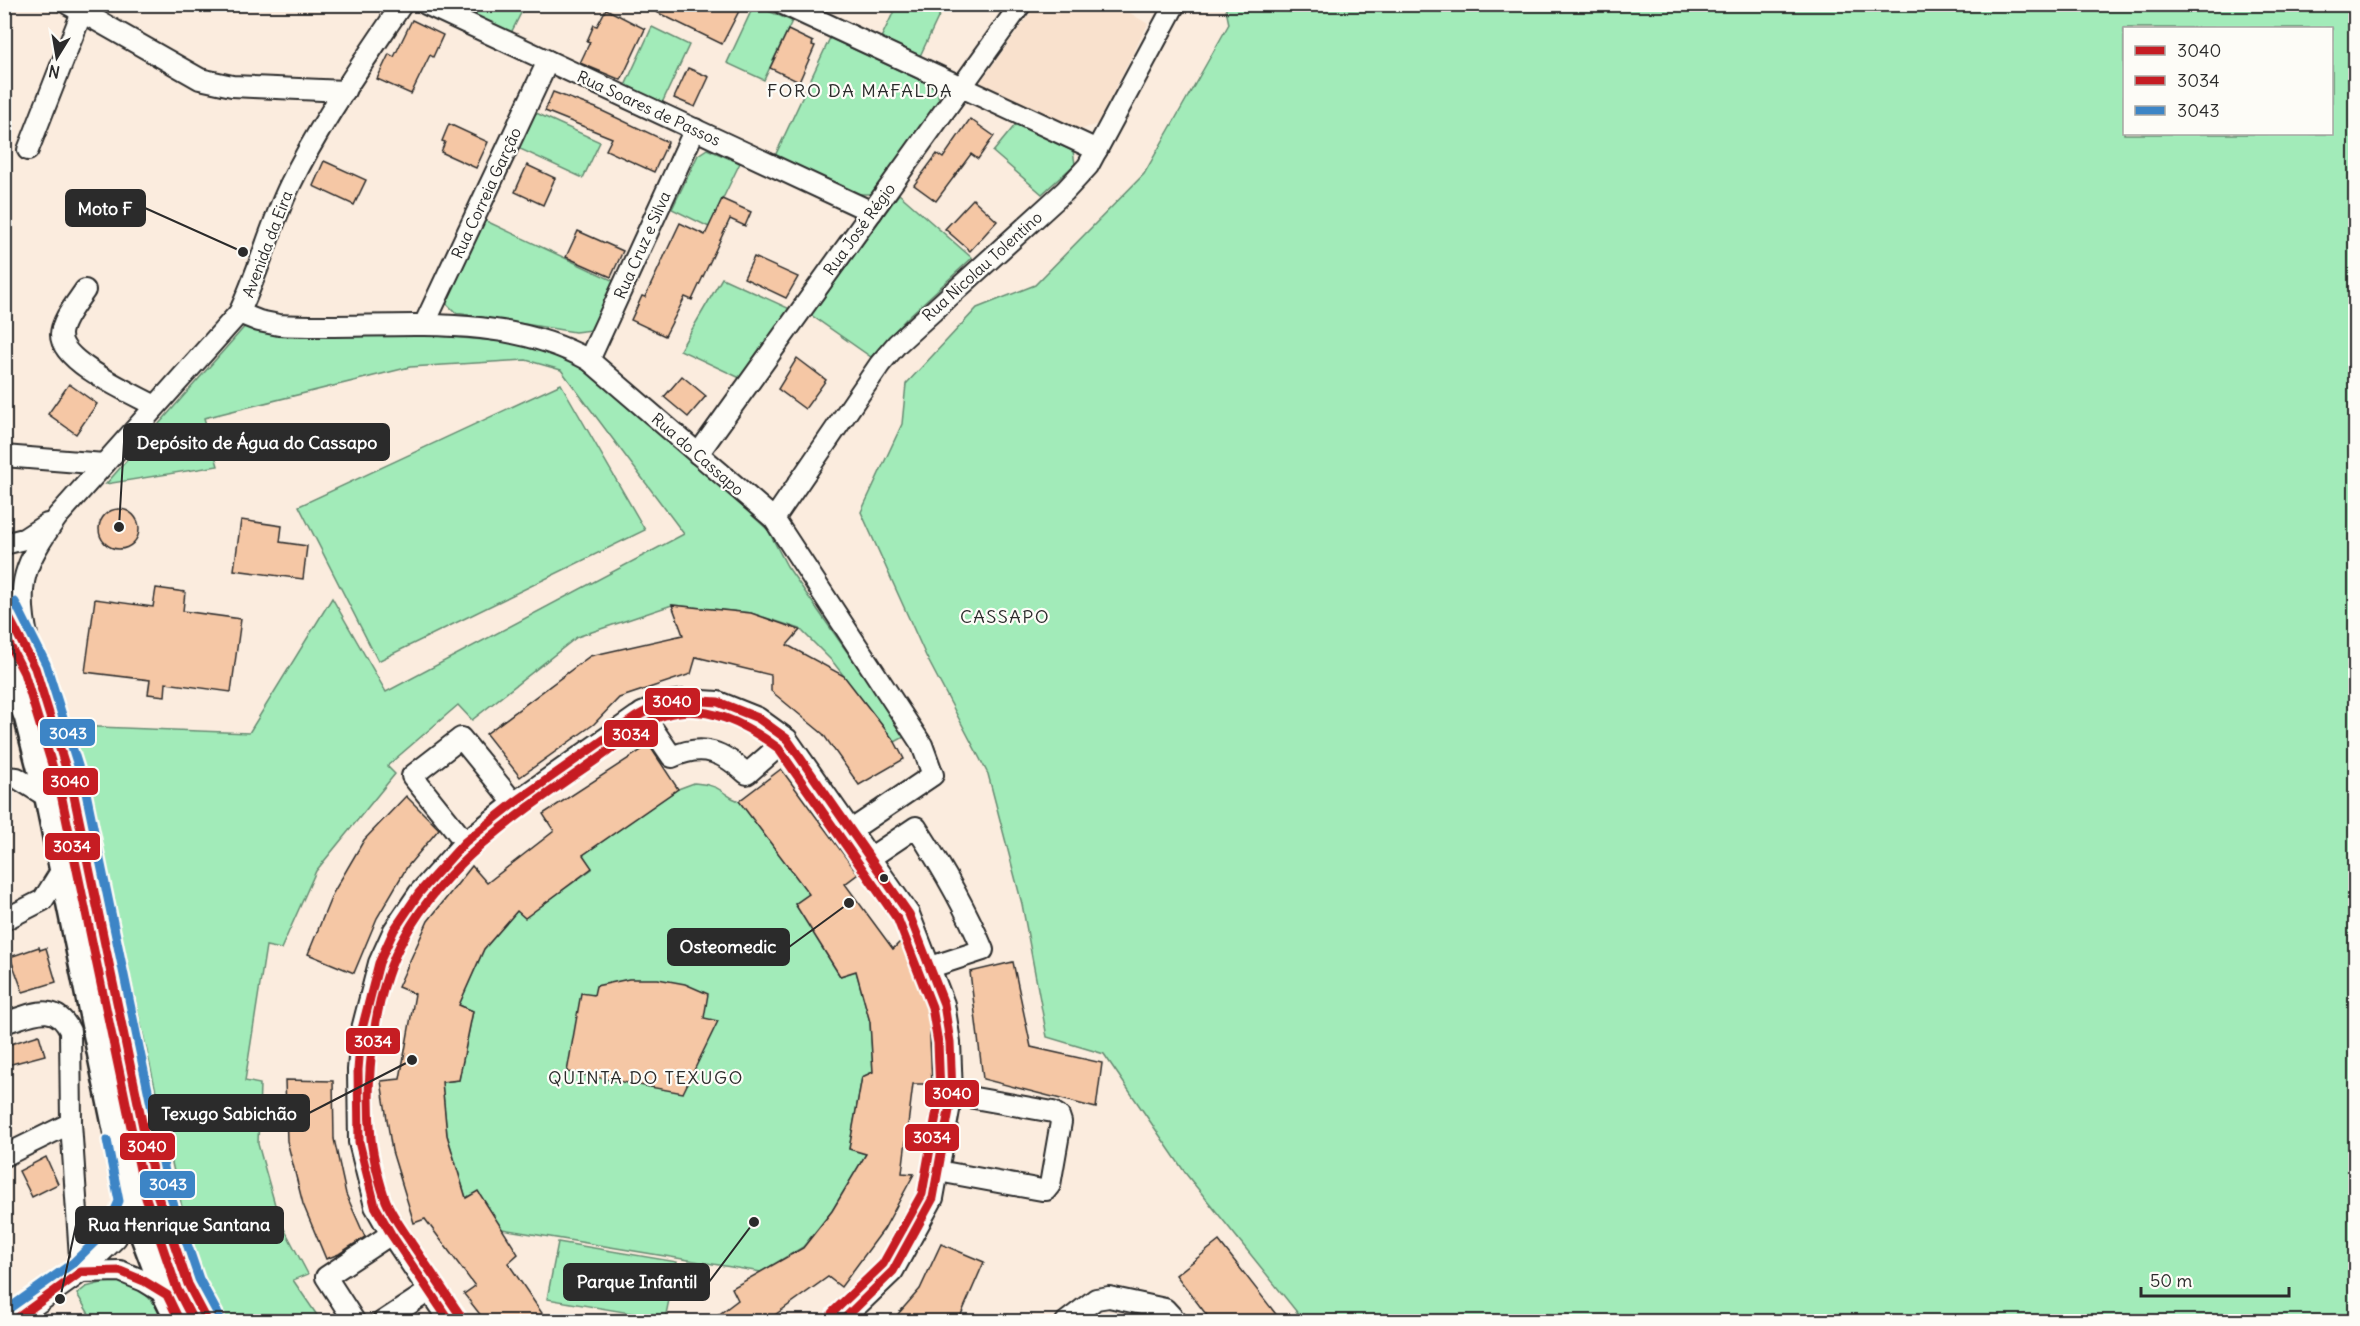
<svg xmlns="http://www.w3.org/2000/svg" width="2360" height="1326" viewBox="0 0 2360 1326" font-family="Delius,sans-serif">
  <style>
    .built { fill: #f9e1cd }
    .green { fill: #a2ebb9; stroke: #668b72; stroke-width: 1.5; fill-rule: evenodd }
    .building { fill: #f5c7a5; stroke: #2b2b2b; stroke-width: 1.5 }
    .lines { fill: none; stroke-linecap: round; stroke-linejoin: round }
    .street-casing { stroke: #2b2b2b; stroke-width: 24 }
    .secondary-casing { stroke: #2b2b2b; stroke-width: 32 }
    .street { stroke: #fdfcf7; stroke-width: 20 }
    .secondary { stroke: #fdfcf7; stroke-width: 27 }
    .bus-1-casing { stroke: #fdfcf7; stroke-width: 14 }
    .bus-2-casing { stroke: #fdfcf7; stroke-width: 14 }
    .bus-3-casing { stroke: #fdfcf7; stroke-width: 14 }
    .bus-1 { stroke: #c61d23; stroke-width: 9 }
    .bus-2 { stroke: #c61d23; stroke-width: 9 }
    .bus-3 { stroke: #3d85c6; stroke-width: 9 }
    .bus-dot { fill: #2b2b2b; stroke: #fdfcf7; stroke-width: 2 }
    .labels { text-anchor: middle; stroke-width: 4.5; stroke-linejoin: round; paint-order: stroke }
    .street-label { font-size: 16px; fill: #2b2b2b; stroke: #fdfcf7 }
    .neighbourhood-label { font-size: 18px; letter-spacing: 1.5px; fill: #2b2b2b; stroke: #fdfcf7 }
    .leader { fill: none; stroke: #2b2b2b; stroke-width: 2 }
    .callout-dot { fill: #2b2b2b; stroke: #fdfcf7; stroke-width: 2 }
    .callout { fill: #2b2b2b; stroke: #2b2b2b; stroke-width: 2 }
    .callout-label { font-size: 18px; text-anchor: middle; font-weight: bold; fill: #fff }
    .line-badge { stroke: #fdfcf7; stroke-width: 2 }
    .badge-label { font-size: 16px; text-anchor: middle; font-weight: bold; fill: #fff }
  </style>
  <rect width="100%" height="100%" fill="#fbecde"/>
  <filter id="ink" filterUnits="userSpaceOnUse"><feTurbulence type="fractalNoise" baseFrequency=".0167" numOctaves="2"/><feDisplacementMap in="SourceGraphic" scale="12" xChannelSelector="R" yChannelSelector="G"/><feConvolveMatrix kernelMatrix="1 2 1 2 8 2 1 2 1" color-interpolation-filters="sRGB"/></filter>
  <g filter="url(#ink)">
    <path class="built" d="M1036,5H1117L1148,24L1097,124L1080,130L979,84Z"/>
    <g class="green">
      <path d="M479,5H525L511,33L474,16Z"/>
      <path d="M754,5L792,21L764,80L727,63Z"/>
      <path d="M897,5H944L920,56L881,38Z"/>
      <path d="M1225,5H2355V1321H1304L1186,1174L1104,1054L1047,1037L1022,904L988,774L926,656L861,512L902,424L906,384L977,308L1035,285L1144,174L1229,24ZM2124,28H2332V134H2124Z"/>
      <path d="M652,27L689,45L662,103L625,86Z"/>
      <path d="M830,38L937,88L939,101L873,194H858L775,156Z"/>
      <path d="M534,112L600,142L583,178L518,148Z"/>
      <path d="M1016,124L1073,151L1075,164L1042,194L993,152Z"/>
      <path d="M707,149L740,163L709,227L672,209L698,155Z"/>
      <path d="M899,194L972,258L906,319L871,357L811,315Z"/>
      <path d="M484,220L614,281L592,330L575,332L456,313L445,302Z"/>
      <path d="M722,278L790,309L740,378L680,350Z"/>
      <path d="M247,324L300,333L426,335L509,342L573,360L706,473L768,530L787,566L906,736L895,742L833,662L800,629L751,613L672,605L577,637L472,720L458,705L387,766L395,774L316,871L281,949L266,946L245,1081L260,1084L258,1144L279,1219L308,1274L293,1280L321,1321L223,1322L192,1252L74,726L249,733L332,598L386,692L684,534L561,370L526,360L410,367L204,418L218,466L106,484Z"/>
      <path d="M561,384L645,530L378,661L299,506Z"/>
      <path d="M694,783C704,784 714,785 722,791C729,796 730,798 739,801L809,894L795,904L840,976L856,971L870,1022L873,1072L862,1077L849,1149L866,1154L832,1211L803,1247L761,1272L502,1229L478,1192L466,1198L447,1135L442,1082L459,1080L473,1011L459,1005L484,949L517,911L525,917L592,869L583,855L678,789Z"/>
      <path d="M558,1242L677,1262L665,1319L547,1299Z"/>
      <path d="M109,1281C137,1282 153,1297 164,1321H93L77,1294L86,1287Z"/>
    </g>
    <g class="building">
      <path d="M640,4H731L740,9L722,44Z"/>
      <path d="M606,9L645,29L621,80L580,63L590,42L587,41L594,25L597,26Z"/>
      <path d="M412,20L443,35L433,57L430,55L411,94L377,79L389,54L394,57Z"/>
      <path d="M788,30L813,42L812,45L815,46L799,82L770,68Z"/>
      <path d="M688,68L709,77L695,107L674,98Z"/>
      <path d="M553,92L596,108L668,142L654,172L606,150L612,138L545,111Z"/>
      <path d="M970,119L994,136L978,159L971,154L936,201L914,185L937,154L943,158Z"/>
      <path d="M449,124L488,142L476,168L441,152L445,142L442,141Z"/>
      <path d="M324,161L366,180L354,205L313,186Z"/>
      <path d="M527,165L555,178L543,205L515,192Z"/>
      <path d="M722,199L751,212L745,226L730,219L692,300L685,297L665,336L631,320L642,296L645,297L680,223L705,235Z"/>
      <path d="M973,199L997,221L970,251L945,229Z"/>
      <path d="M578,231L623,251L611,277L566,257Z"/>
      <path d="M754,257L798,277L786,298L744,278Z"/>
      <path d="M797,358L826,380L805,409L778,389Z"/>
      <path d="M682,376L706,396L688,417L664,397Z"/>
      <path d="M69,384L97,404L76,434L48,414Z"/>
      <circle cx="119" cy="529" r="20"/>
      <path d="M241,520L282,526L280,542L307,546L303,579L234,570Z"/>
      <path d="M156,588L185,592L183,611L241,619L231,692L166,683L165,696L148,694L150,680L85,672L95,599L153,607Z"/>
      <path d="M672,605L751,613L800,630L787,645L844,676L895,742L904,759L859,785L823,734L771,691V675L696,657L691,674L619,698L594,724L520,777L486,734L590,656L683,635Z"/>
      <path d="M649,745L678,789L583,855L592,868L525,918L517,911L484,949L459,1005L473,1011L459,1080L442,1082L447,1135L466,1198L478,1191L518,1254L508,1263L548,1322H486L464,1294L475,1286L425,1219L414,1223L392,1151L381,1081L400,1079L415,994L398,987L428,921L472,866L487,883L554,831L543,814Z"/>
      <path d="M781,769L858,874L845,884L893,949L903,939L929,1016L932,1084H913L902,1173L914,1174L884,1229L841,1287L828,1277L765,1322H709L738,1300L732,1288L803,1248L832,1211L866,1154L849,1149L862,1077L873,1072L870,1022L856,971L840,976L795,904L809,894L739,801Z"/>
      <path d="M406,796L439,829L407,867L377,918L354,973L308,954L333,893L364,840Z"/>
      <path d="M39,947L40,950L46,948L56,982L23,992L10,957Z"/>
      <path d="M1013,962L1031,1047L1102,1063L1096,1108L983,1079L970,972Z"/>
      <path d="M629,979H658L685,984L708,994L704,1018L718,1021L683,1093L567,1072L581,993L594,995L596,986Z"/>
      <path d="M39,1035L45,1055L4,1066V1046Z"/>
      <path d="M285,1080L333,1081L334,1139L346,1194L365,1237L339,1254L326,1259L303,1204L287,1141Z"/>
      <path d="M46,1157L58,1184L32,1197L19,1171Z"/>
      <path d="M1219,1241L1282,1322H1212L1176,1275Z"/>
      <path d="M941,1244L984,1262L960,1317L956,1322H891L920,1289Z"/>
    </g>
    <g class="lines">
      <defs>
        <g id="street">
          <path d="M68,4L200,79L232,86L345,91"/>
          <path d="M426,4L872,212"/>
          <path d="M783,4L1097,150"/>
          <path d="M28,150L82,12"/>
          <path d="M85,290C77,302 61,321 61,335C61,363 134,394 155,406"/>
          <path d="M239,313L259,321L279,325C382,331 495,308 589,360L774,519L922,745L933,775L850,831"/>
          <path d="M424,325L548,61"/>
          <path d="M589,360L695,129"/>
          <path d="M698,454L1021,4"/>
          <path d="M4,456L104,464"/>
          <path d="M774,519L880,364L897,344L1065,191L1088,166L1175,4"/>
          <path d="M4,544L24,539L47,524"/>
          <path d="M28,640C15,583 25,563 57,517L239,313C259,272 270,226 290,185C321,121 363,63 402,4"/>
          <path d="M642,713L672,757C704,743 723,752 747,774L787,739"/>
          <path d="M4,777L17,778L49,798"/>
          <path d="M465,842L412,776L461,738L514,803"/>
          <path d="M870,858L916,827C942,867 965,906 983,950L931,967"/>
          <path d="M4,920L43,900L63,868"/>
          <path d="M4,1023C31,1015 55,1000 70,1031L71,1123L81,1272"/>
          <path d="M4,1156L71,1123"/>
          <path d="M938,1171L1042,1190H1046L1050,1185L1061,1122L1059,1116L1053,1112L952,1094"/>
          <path d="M81,1272L120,1271L144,1281L167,1295"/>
          <path d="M11,1322L81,1272L116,1238L132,1202"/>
          <path d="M355,1322L326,1277L391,1234"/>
          <path d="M382,1322L429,1291"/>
          <path d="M450,1322L391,1234L375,1206L359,1142L358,1070L361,1033L379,963L394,930L419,893L465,842L514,803L636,717L661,703L687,700L718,702L758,718L787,739L909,914L944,1004L950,1042L952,1094L933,1198L893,1271L840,1322"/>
          <path d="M1066,1322L1096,1299L1109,1297L1165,1309L1177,1322"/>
        </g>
        <g id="secondary">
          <path d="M4,607L35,668L49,708L73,791L157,1194L188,1284L208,1322"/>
          <path d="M4,657L28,716L49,798L132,1202L167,1295L180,1322"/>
        </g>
      </defs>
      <use href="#street" class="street-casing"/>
      <use href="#secondary" class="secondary-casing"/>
      <use href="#street" class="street"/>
      <use href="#secondary" class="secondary"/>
      <defs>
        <g id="bus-1">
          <path d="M4,608L35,668L73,791L157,1194L188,1284L208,1322"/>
          <path d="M12,1322L81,1272L120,1271L144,1281L167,1295L180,1322"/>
          <path d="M450,1322L391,1234L375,1206L359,1142L358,1070L361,1033L379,963L394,930L419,893L465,842L514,803L636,717L661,703L687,700L718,702L758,718L787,739L909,914L944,1004L950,1042L952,1094L933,1198L893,1271L841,1322"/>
        </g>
        <g id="bus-2">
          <path d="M4,634L24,673L61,794L146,1198L177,1289L194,1322"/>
          <path d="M460,1315C444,1291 428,1268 412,1244C403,1230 392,1216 386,1201C380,1185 373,1157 371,1139C365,1077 373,991 405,936C449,857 529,807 600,757C619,744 644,721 665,715C706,702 747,725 778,748L898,920L932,1007L938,1043L940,1093L922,1194L883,1264L832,1313"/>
        </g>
        <g id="bus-3">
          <path d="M15,602L46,664L85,788L169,1191L199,1279L219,1316"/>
          <path d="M4,1312L73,1263L106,1231L119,1201L107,1140"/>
        </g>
      </defs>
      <use href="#bus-1" class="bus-1-casing"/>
      <use href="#bus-2" class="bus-2-casing"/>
      <use href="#bus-3" class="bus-3-casing"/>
      <use href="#bus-1" class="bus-1"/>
      <use href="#bus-2" class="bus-2"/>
      <use href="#bus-3" class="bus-3"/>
    </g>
  </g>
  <circle class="bus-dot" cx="884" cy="878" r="5"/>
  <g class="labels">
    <g class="street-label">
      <text transform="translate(649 108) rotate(25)" y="6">Rua Soares de Passos</text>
      <text transform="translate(486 193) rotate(-65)" y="6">Rua Correia Garção</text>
      <text transform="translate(859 229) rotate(-54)" y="6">Rua José Régio</text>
      <text transform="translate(267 244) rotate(-69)" y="6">Avenida da Eira</text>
      <text transform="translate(642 245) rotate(-66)" y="6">Rua Cruz e Silva</text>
      <text transform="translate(982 266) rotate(-42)" y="6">Rua Nicolau Tolentino</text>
      <text transform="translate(698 454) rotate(41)" y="6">Rua do Cassapo</text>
    </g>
    <g class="neighbourhood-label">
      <text x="860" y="97">FORO DA MAFALDA</text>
      <text x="1005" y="623">CASSAPO</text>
      <text x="646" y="1084">QUINTA DO TEXUGO</text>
    </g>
  </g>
  <path class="leader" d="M243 252L145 208M119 527L124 442M849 903L789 947M412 1060L309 1113M60 1299L76 1225M754 1222L709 1282"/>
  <g class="callout-dot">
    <circle cx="243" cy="252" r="6"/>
    <circle cx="119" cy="527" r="6"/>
    <circle cx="849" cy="903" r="6"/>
    <circle cx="412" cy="1060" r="6"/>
    <circle cx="60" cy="1299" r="6"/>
    <circle cx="754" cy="1222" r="6"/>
  </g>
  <g class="callout">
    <rect x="66" y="190" width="79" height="36" rx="6"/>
    <rect x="124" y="424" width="265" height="36" rx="6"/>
    <rect x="668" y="929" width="121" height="36" rx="6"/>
    <rect x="149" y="1095" width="160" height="36" rx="6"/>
    <rect x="76" y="1207" width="207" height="36" rx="6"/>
    <rect x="564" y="1264" width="145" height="36" rx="6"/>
  </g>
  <g class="callout-label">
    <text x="105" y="215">Moto F</text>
    <text x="257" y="449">Depósito de Água do Cassapo</text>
    <text x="728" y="953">Osteomedic</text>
    <text x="229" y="1120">Texugo Sabichão</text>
    <text x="179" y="1231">Rua Henrique Santana</text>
    <text x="637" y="1288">Parque Infantil</text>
  </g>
  <g class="line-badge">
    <rect x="644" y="687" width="57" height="29" rx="6" fill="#c61d23"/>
    <rect x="39" y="718" width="57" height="29" rx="6" fill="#3d85c6"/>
    <rect x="603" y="719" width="56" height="29" rx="6" fill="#c61d23"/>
    <rect x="42" y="767" width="57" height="29" rx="6" fill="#c61d23"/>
    <rect x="44" y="832" width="57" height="29" rx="6" fill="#c61d23"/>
    <rect x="345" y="1027" width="56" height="28" rx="6" fill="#c61d23"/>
    <rect x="924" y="1079" width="56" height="29" rx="6" fill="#c61d23"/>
    <rect x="904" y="1123" width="56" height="29" rx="6" fill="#c61d23"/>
    <rect x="119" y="1132" width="57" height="29" rx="6" fill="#c61d23"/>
    <rect x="139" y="1170" width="57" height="29" rx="6" fill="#3d85c6"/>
  </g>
  <g class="badge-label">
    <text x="672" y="707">3040</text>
    <text x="68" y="739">3043</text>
    <text x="631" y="740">3034</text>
    <text x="70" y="787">3040</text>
    <text x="72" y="852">3034</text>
    <text x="373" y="1047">3034</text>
    <text x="952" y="1099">3040</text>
    <text x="932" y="1143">3034</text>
    <text x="147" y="1152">3040</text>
    <text x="168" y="1190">3043</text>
  </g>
  <rect width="2360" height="1326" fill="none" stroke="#fdfcf7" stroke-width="24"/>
  <rect x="12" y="12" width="2336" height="1302" fill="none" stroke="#2b2b2b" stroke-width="2" filter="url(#ink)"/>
  <rect x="2123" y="27" width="210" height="108" fill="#fdfcf7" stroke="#a9a8a5" stroke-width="1.5"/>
  <rect x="2135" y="46" width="30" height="9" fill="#c61d23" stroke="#a9a8a5" stroke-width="1.5"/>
  <text x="2177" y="57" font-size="18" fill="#2b2b2b">3040</text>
  <rect x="2135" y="76" width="30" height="9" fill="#c61d23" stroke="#a9a8a5" stroke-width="1.5"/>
  <text x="2177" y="87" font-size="18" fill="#2b2b2b">3034</text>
  <rect x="2135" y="106" width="30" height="9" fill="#3d85c6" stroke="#a9a8a5" stroke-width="1.5"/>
  <text x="2177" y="117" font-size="18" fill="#2b2b2b">3043</text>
  <g transform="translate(57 57) rotate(191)" stroke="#fdfcf7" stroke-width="4.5" paint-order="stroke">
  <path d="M0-4.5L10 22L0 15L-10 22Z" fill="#2b2b2b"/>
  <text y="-9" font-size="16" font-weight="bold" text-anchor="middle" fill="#2b2b2b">N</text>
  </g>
  <path d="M2141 1287v9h148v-9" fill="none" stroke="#2b2b2b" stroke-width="3"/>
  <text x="2150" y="1287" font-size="18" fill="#2b2b2b" stroke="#fdfcf7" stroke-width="4.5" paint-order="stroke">50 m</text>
</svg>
